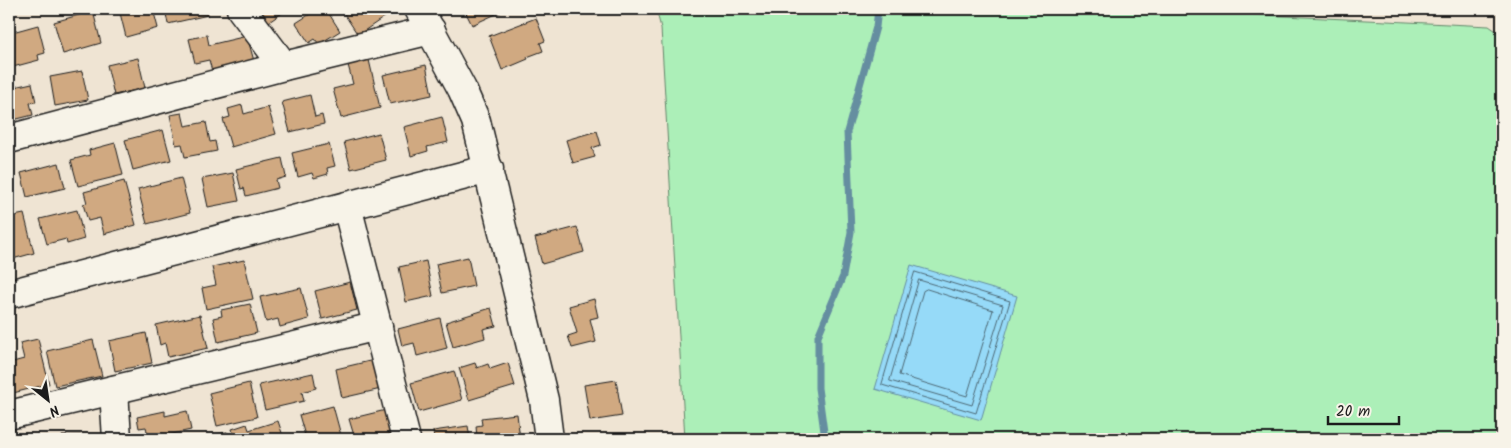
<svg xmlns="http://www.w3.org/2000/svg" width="1511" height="448" viewBox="0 0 1511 448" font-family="Kalam,sans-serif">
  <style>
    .green { fill: #acefb8; stroke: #64866a }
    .water { fill: #96daf8; stroke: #658ea0 }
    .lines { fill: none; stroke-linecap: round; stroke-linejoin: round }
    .shore { stroke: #4d6874; stroke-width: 1 }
    .stream { stroke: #658ea0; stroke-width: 7 }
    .building { fill: #d0a981; stroke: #1c1c1c }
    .minor-casing { stroke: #1c1c1c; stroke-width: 31 }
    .minor { stroke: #f7f3e8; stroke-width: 28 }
  </style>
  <rect width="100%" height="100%" fill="#efe4d3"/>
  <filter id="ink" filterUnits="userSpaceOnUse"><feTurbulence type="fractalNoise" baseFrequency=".02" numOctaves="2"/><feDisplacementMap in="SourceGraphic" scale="10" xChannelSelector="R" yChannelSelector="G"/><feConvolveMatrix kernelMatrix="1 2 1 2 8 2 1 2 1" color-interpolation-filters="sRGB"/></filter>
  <g filter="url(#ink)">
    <path class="green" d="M656,9H1199L1201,12L1489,26L1502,35V439H685L661,28Z"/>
    <path class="water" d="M911,265L1017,296L981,420L875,389Z"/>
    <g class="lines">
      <g class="shore">
        <path d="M915,272L1010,301L976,413L882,385Z"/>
        <path d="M919,280L1003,305L972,405L890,381Z"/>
        <path d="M927,289L993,310L967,396L899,375L923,291Z"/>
      </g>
      <path class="stream" d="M825,439L818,388V336L843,276L851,232L847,132L876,27L878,9"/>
    </g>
    <g class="building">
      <path d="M119,9H153L158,28L126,37Z"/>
      <path d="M165,9H207L208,15L168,24Z"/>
      <path d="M256,9H288L266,24Z"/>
      <path d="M318,9H326L340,31L319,44L315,39L309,43L296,23Z"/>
      <path d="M341,9H386L389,14L358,35Z"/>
      <path d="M464,9H507L472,25Z"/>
      <path d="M93,11L101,43L63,54L54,22Z"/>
      <path d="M536,18L545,41L540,43L543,51L527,57L528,59L502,70L489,36Z"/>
      <path d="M38,25L45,53L38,55L39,60L9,68V33Z"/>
      <path d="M207,35L209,45L247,36L254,61L212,71L209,60L195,63L189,39Z"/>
      <path d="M138,58L145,88L114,95L107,65Z"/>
      <path d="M369,60L380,108L341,118L333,89L353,84L348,65Z"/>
      <path d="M426,65L432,95L390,104L383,75Z"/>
      <path d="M82,71L88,100L55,106L50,77Z"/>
      <path d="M32,83L36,102L30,103L33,115L9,121V92L15,91L14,87Z"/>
      <path d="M310,95L315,117L322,115L324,124L290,132L282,102Z"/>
      <path d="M242,105L244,114L268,107L276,134L231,147L223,119L230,117L228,109Z"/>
      <path d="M182,113L185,126L206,122L210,142L215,141L217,151L185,157L182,144L176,145L170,115Z"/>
      <path d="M442,117L448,142L427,147L428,151L411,156L404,127Z"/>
      <path d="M163,130L171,160L133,170L125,140Z"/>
      <path d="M597,131L601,145L592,148L595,157L573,163L566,140Z"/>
      <path d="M379,133L386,160L351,169L344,142Z"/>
      <path d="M115,143L123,175L78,186L71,160L90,155L89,150Z"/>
      <path d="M329,144L335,166L327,168L328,174L314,178L312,173L298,177L292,153Z"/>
      <path d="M282,158L286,177L276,180L278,188L246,196L244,188L241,189L236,169Z"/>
      <path d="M59,163L65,188L27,197L21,173Z"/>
      <path d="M233,173L239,201L208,207L202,179Z"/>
      <path d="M9,178L14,201L9,202Z"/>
      <path d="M181,178L190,213L147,224L138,189Z"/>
      <path d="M124,181L136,225L104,234L100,218L88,221L83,204L87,203L84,192Z"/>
      <path d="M77,210L84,239L67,244L66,239L47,244L40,219Z"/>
      <path d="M24,214L34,253L9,260V217Z"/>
      <path d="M577,227L584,252L542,264L535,238Z"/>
      <path d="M468,257L474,286L442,293L436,264Z"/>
      <path d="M244,260L253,299L206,309L202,288L216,285L212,267Z"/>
      <path d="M426,261L433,296L406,302L399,267Z"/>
      <path d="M350,282L357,310L322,319L315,291Z"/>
      <path d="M301,288L309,319L280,327L278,319L266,322L260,297Z"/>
      <path d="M594,299L598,317L590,319L596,342L572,348L568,336L577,333L569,306Z"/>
      <path d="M250,304L257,333L218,342L213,318L222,316L221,310Z"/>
      <path d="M491,308L496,326L483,329L485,338L453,347L446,322Z"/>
      <path d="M200,315L208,348L168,357L165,343L160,345L156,325Z"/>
      <path d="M440,318L447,348L417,356L414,343L402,346L398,329Z"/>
      <path d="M146,333L152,363L115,371L109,341Z"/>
      <path d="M38,339L49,384L9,394V363L24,359L20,343Z"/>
      <path d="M93,340L102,376L55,386L47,351Z"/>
      <path d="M374,360L381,389L342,398L336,369Z"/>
      <path d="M475,363L477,368L488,364L490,369L508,363L515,386L469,400L459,368Z"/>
      <path d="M454,371L462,400L419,412L411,383Z"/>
      <path d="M313,373L316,388L302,392L304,401L265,410L259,385Z"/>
      <path d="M616,380L622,416L590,421L584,385Z"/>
      <path d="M249,383L257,417L217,426L209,393Z"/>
      <path d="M333,406L342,439H306L299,415Z"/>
      <path d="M386,410L392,436L378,439H355L349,419Z"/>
      <path d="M165,411V416L187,411L191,430L149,439L146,427L139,428L137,417Z"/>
      <path d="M517,414L520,439H477L476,426L482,425L481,418Z"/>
      <path d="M278,421L284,439H235L232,429L247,424L249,430Z"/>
      <path d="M468,426L470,439H434L433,431Z"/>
      <path d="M227,432L229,439H216L215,435Z"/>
      <path d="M101,435V439H62V436Z"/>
    </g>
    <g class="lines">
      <defs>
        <g id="minor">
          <path d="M241,9L284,66"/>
          <path d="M419,9L462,89L476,121L544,400L549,439"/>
          <path d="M9,139L284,66L431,30"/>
          <path d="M347,206L406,439"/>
          <path d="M9,294L489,169"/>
          <path d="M114,390L117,439"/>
          <path d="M9,415L378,326"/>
        </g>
      </defs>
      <use href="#minor" class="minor-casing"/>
      <use href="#minor" class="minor"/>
    </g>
  </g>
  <rect width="1511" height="448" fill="none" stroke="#f7f3e8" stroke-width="30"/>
  <rect x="15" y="15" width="1481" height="418" fill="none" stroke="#1c1c1c" stroke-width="2" filter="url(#ink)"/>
  <g transform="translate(48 400) rotate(150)" stroke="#f7f3e8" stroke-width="4" paint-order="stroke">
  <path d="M0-4L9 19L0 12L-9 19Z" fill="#1c1c1c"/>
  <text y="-8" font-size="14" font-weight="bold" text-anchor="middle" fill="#1c1c1c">N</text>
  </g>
  <path d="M1328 416v8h71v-8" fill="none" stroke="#1c1c1c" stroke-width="2.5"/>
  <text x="1336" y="416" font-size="15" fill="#1c1c1c" stroke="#f7f3e8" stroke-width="4" paint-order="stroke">20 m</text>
</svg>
